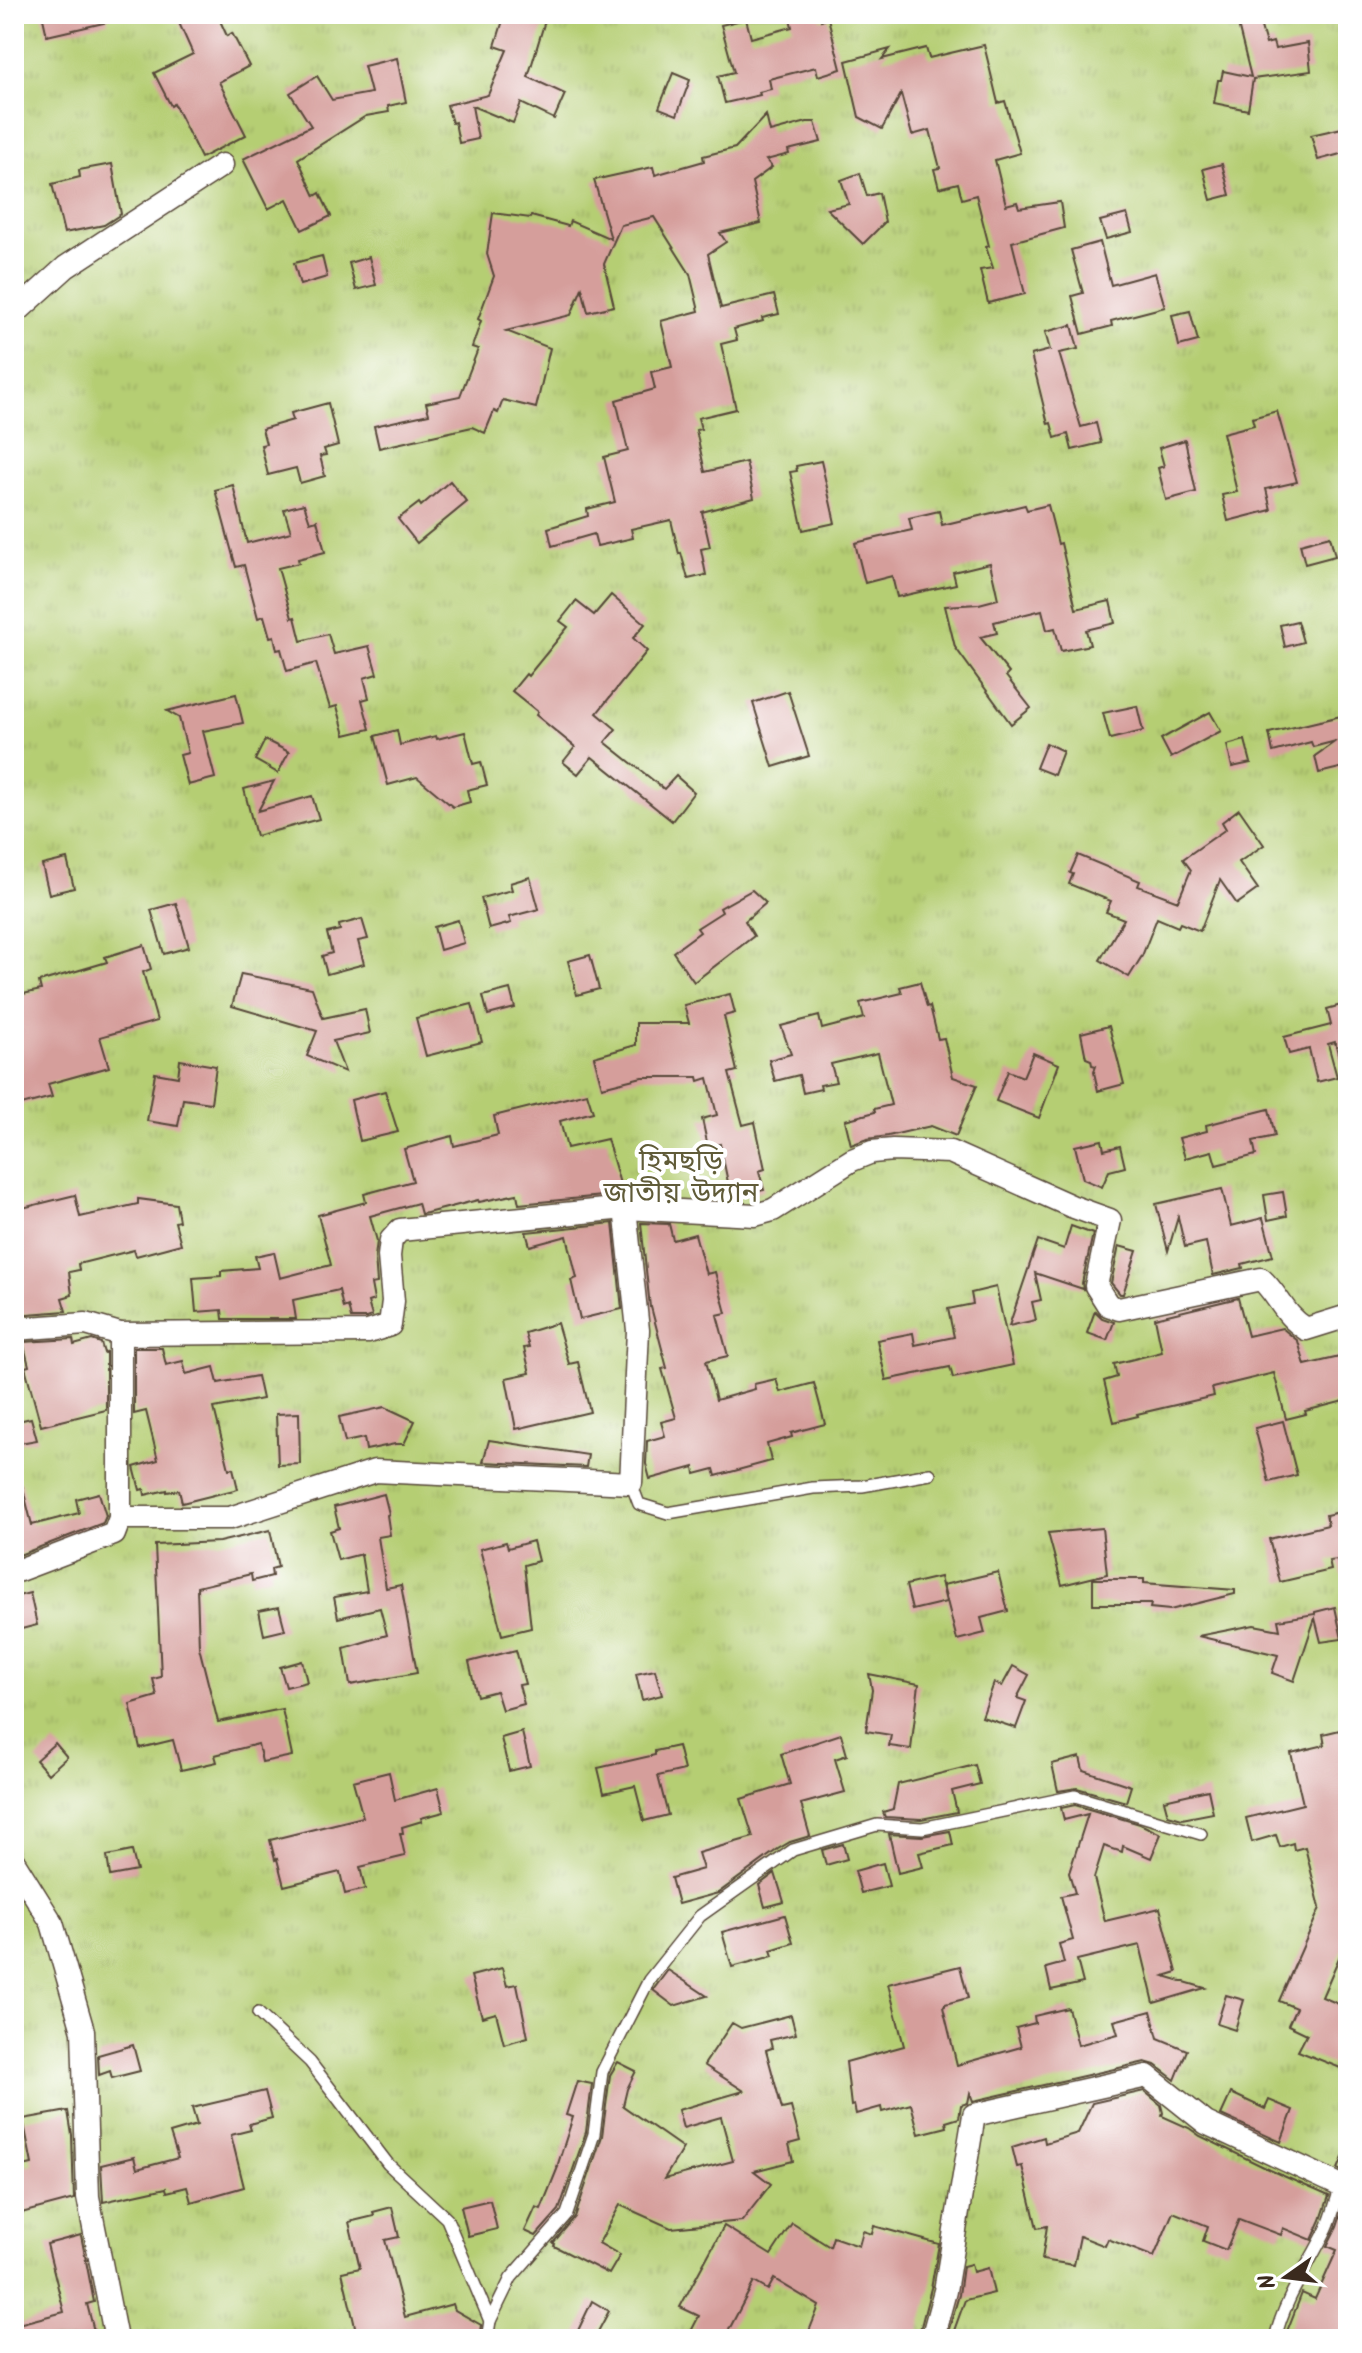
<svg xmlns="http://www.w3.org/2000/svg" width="1362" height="2353" viewBox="0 0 1362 2353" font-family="Kalam,'Noto Sans Bengali',sans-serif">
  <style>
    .park { fill: url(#park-tufts); stroke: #787c48; stroke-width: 2 }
    .building { fill: #d59e9b }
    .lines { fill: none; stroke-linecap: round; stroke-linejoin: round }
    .service-casing { stroke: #564638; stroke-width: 14 }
    .minor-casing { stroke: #564638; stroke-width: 25 }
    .service { stroke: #fff; stroke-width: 11 }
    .minor { stroke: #fff; stroke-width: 22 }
    .labels { text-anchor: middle; stroke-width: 8; stroke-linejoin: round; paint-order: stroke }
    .park-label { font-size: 28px; fill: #605b38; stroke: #fff }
  </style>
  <defs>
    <pattern id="park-tufts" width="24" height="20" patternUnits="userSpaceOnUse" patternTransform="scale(2)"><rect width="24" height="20" fill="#b5ce73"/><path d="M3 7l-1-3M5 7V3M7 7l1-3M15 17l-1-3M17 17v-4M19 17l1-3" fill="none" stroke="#9db163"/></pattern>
  </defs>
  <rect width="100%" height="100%" fill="#fff"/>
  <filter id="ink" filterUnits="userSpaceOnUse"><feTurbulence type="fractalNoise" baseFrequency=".0125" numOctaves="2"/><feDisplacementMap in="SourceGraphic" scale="16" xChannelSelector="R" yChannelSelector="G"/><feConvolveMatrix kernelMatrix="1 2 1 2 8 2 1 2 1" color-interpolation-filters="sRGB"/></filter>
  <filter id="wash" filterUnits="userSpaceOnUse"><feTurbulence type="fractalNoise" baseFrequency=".006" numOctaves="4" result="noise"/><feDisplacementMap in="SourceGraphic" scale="32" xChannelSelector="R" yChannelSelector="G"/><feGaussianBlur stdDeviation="1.8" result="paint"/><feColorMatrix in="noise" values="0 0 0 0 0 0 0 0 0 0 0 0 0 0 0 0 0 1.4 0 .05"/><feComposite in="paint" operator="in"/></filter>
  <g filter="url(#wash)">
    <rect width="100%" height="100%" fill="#f2e5cc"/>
    <rect class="park" x="14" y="14" width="1334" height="2325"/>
    <g id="blocks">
      <g class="building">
        <path d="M42,14H107L108,22L47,36Z"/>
        <path d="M175,14H217L227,36L232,33L249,66L219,82L246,135L201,158L174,104L171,106L154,73L193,54Z"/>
        <path d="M505,14H547L528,77L565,94L554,119L521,103L513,123L472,106L478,139L459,143L455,122L452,123L447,105L488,95L507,50L495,46Z"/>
        <path d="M789,14H820L821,20L828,18L841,69L818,76L816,67L769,79L771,89L759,92L760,95L725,103L718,76L734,72L721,25L746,19L751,38L792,27Z"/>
        <path d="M1259,20L1266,44L1273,42L1275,49L1308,43L1311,71L1253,79L1248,110L1214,103L1218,80H1221L1223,71L1251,77L1238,25Z"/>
        <path d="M984,45L998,103L1005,101L1020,153L995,160L1006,205L1017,202L1019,208L1060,202L1064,228L1012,242L1025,294L988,303L980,270L993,268L986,247L989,246L976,195L962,199L958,183L939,188L934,169L940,168L930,130L912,135L901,94L882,129L859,117L846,61L890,49L882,59L926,48L929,58Z"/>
        <path d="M397,58L406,102L388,106L389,112L366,116L298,159L315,196L320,193L331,216L302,230L287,199L268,209L243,159L311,126L290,93L317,76L332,100L371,93L364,66Z"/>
        <path d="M673,73L690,80L677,115L659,108Z"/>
        <path d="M766,115L770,132L807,122H815L821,142L788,150L789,154L766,160L772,167L752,182L761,223L720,233L726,242L708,254L721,308L774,295L779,314L762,318L763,321L734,329L737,340L721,344L736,409L698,418L701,429L696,430L705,472L746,462L754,498L702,512L710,547L701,549L706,575L688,579L681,553L679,554L671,520L631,529L633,538L597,546L594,534L552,546L548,528L588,516L587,509L615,502L604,457L628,451L616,400L655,389L651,372L672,367L661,321L699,311L690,274L654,217L621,225L604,264L614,306L588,312L582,288L571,315L506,331L550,348L536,408L503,400L498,413L494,411L485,433L472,427L379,448L374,426L429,414L426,403L460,396L478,349L472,347L481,321L478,319L494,276L487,254L493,213L530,218L531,216L568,226L570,221L611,239L594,180L653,167L655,175L704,161L703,156L735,148Z"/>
        <path d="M1342,128L1348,152L1318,160L1311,135Z"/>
        <path d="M112,164L121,214L104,225L64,233L52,184L80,177L79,170Z"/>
        <path d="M1222,164L1230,195L1211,200L1203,169Z"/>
        <path d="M860,173L867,196L879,193L885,222L863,244L827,209L849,204L841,180Z"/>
        <path d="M1127,214L1132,232L1106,239L1100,221Z"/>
        <path d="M1100,242L1111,285L1155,273L1165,307L1111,321L1112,326L1082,334L1072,296L1083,293L1071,250Z"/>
        <path d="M322,256L327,277L300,285L294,263Z"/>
        <path d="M369,257L376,285L356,290L349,263Z"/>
        <path d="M1190,311L1198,341L1179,346L1172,315Z"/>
        <path d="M1072,325L1078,349L1059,353L1081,427L1096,423L1101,443L1072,450L1068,434L1055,438L1051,423L1048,424L1031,355L1050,350L1045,332Z"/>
        <path d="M328,403L338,445L324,449L326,455L320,456L325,476L300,483L296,468L268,475L261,445L266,444L262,429L293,420L291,413Z"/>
        <path d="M1277,411L1297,482L1266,489L1271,510L1228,521L1222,495L1237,492L1223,433L1254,425L1252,418Z"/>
        <path d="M1185,440L1196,492L1166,500L1158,468L1164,466L1159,448Z"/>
        <path d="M821,461L835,523L803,530L790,472L797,471L796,466Z"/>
        <path d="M450,481L467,502L417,543L398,519L419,503L421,506Z"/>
        <path d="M233,485L247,543L291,532L284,509L304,504L310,522L317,520L325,552L298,559L299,563L278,568L292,618L295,617L301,641L328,634L334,654L369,646L377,674L364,678L369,698L362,700L370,729L345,735L337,706L330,708L316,663L287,671L281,649L277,650L274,636L270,637L264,616L258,618L244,565L236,567L215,490Z"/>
        <path d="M1025,505L1027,510L1048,505L1058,544L1061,543L1076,609L1110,601L1115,623L1086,630L1090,645L1061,651L1055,628L1047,630L1042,610L994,622L997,633L980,637L1009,673L1006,676L1031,708L1011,724L955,647L945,606L979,604L998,599L990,563L953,572L956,584L897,597L892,576L865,583L855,543L912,530L909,518L939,511L942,525Z"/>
        <path d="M1330,536L1335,556L1305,564L1300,544Z"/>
        <path d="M611,595L645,624L633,638L647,651L597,713L616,729L605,742L664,789L676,776L694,792L672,821L592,757L578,774L563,762L575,747L536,715L538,712L512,691L526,674L528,676L568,627L560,621L576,601L594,615Z"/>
        <path d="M1297,621L1303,642L1285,647L1280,625Z"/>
        <path d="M788,691L809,756L773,767L753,703Z"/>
        <path d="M236,694L243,723L203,731L215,778L188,785L180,755L188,753L179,718L167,711Z"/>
        <path d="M1137,706L1143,731L1110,739L1103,713Z"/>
        <path d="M1210,712L1221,731L1171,758L1161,739Z"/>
        <path d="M1345,715L1348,726V766L1319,773L1315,756L1336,741L1313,747L1311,742L1273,752L1269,733Z"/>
        <path d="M397,730L400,745L436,736L437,739L465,732L473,764L481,762L487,785L467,790L470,802L453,807L417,777L388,785L375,736Z"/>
        <path d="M265,740L289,752L278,773L255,760Z"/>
        <path d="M1245,740L1251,763L1232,767L1227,745Z"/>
        <path d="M1046,743L1063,751L1054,775L1036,768Z"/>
        <path d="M274,781L258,811L312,796L319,819L256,836L244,789Z"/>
        <path d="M1239,809L1264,845L1239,862L1258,889L1237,904L1220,880L1200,931L1180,923L1178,927L1157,918L1142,956L1129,977L1100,960L1124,919L1106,912L1111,901L1069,884L1073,874L1070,873L1078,855L1140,881L1138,886L1178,901L1191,870L1183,859L1226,829L1222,822Z"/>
        <path d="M67,859L74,888L49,894L42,865Z"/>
        <path d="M530,877L539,909L509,917L511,923L489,929L481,898L512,890L510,883Z"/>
        <path d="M752,890L766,903L745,921L754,936L694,982L673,952L700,932L697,928L722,912L720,908Z"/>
        <path d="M176,903L189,947L164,954L151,910Z"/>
        <path d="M362,919L368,939L358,941L364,964L327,974L322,956L332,953L327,933L340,930L339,925Z"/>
        <path d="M458,920L464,943L440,950L434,927Z"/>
        <path d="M144,945L151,969L143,972L157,1021L100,1037L109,1067L48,1084L52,1097L14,1107V1078L19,1077L17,1070L22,1069L14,1040V996L41,990L39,982L107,962L105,957Z"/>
        <path d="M590,955L599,989L577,995L568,961Z"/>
        <path d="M241,974L312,988L323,1018L365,1009L370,1033L333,1041L345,1072L307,1056L317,1031L232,1006Z"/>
        <path d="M920,982L927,1007L930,1006L938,1039L944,1038L953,1077L977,1085L956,1136L931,1126L888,1136L867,1139L851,1145L845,1120L875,1112L874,1109L891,1105L878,1053L831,1064L836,1082L820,1085L821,1089L803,1093L799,1075L775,1081L769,1060L791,1054L781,1026L819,1016L822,1029L864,1018L860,1003L902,993L900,987Z"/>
        <path d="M510,989L515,1008L488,1015L483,996Z"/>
        <path d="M730,994L735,1013L724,1016L737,1071L729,1073L743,1125L755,1122L765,1169L759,1171L764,1190L731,1197L720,1144L708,1147L702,1119L717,1115L708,1078L699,1081L698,1077H642L602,1087L594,1057L636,1045V1023H689L684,1005Z"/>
        <path d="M1348,1003V1064L1341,1065L1335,1042L1328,1044L1337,1077L1317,1082L1309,1049L1289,1054L1284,1037L1331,1025L1327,1009Z"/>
        <path d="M472,1004L482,1042L426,1056L416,1018Z"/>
        <path d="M1109,1026L1124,1084L1098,1091L1094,1072L1096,1066L1092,1065L1091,1060L1086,1058L1081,1033Z"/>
        <path d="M1033,1053L1059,1064L1039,1118L996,1101L1008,1071L1023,1077Z"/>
        <path d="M180,1060L216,1066L211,1103L183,1099L178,1126L147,1121L155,1073L178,1077Z"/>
        <path d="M385,1091L398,1132L360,1141L351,1100Z"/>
        <path d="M587,1093L593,1112L560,1121L567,1148L607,1139L623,1194L519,1204L517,1194L479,1202L478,1200L427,1213L421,1214L418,1203L370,1216L377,1241L375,1257L377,1283L371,1284L374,1300L368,1302L372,1316L366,1318H351L348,1306L343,1308L339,1290L293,1300L296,1319H223L222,1310L196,1312L193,1278L221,1276V1271L258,1268L255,1256L274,1252L280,1278L331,1265L318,1215L366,1202L364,1194L413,1181L404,1149L452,1136L454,1146L498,1135L494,1116Z"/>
        <path d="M1269,1109L1275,1136L1253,1141L1256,1155L1216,1165L1212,1151L1185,1158L1179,1138L1207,1131L1206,1125Z"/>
        <path d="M1102,1140L1104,1150L1120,1146L1125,1167L1109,1171L1102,1187L1083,1179L1075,1146Z"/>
        <path d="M1222,1189L1231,1226L1263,1218L1273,1256L1242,1264L1243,1268L1213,1275L1206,1242L1185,1247L1178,1217L1168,1251L1156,1204Z"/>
        <path d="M1283,1192L1287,1216L1268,1220L1264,1195Z"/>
        <path d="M75,1195L80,1217L138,1204V1199L176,1204L179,1221L175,1222L181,1244L136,1256L134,1250L78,1264L79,1270L69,1272L72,1295L62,1298L66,1311L15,1315L14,1210Z"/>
        <path d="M613,1223L622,1309L580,1319L571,1280L577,1278L567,1236L530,1246L526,1232Z"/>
        <path d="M641,1223L669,1224L673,1240L695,1234L706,1274L715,1272L726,1313L717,1315L728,1356L706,1361L716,1400L755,1389L754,1384L776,1379L780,1392L814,1383L825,1424L791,1433L792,1437L767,1444L771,1461L716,1476L714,1469L695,1474L694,1467L650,1479L646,1464L647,1441L665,1436L661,1422L676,1418L662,1369L667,1368L651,1307H650Z"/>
        <path d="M1071,1226L1093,1234L1082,1283L1083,1289L1035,1273L1041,1300L1032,1302L1036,1320L1009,1326L1038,1240L1064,1249Z"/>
        <path d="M1119,1246L1137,1251L1123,1294H1120L1111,1283Z"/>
        <path d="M996,1287L1013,1365L953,1378L950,1367L886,1380L877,1340L913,1333L915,1345L954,1337L948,1309L973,1304L971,1293Z"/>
        <path d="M1238,1298L1248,1336L1282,1328L1298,1341L1305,1365L1348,1355V1400L1305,1411L1306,1414L1286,1419L1274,1373L1212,1388L1214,1396L1137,1414L1138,1416L1114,1422L1104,1381L1117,1377L1114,1364L1162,1352L1155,1318Z"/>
        <path d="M1095,1311L1102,1318L1114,1322L1107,1340L1087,1333Z"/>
        <path d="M557,1323L569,1364L578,1362L590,1412L516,1429L506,1378L530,1373L524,1348L529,1347L525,1333Z"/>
        <path d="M73,1339L74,1345L92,1340L101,1343L104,1353L106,1352V1410L41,1426L25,1367L29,1366L23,1342Z"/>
        <path d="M134,1348H162L166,1365L183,1361L186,1374L214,1367L218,1383L257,1376L262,1399L214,1408L229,1469L233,1468L238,1489L182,1503L179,1490L167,1492V1490L145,1495L144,1489L140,1490L134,1467L158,1460L146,1411L134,1414Z"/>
        <path d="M385,1407L415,1421L404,1444H395L366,1450L364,1438L345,1442L339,1417Z"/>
        <path d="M299,1413L300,1464L278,1465L276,1414Z"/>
        <path d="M31,1418L37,1440L14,1444V1422Z"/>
        <path d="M1283,1421L1297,1475L1269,1482L1255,1428Z"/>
        <path d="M489,1440L588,1455L586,1467L483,1462Z"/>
        <path d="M21,1481L32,1525L79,1513L76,1499L99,1493L106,1516L103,1523L14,1557V1482Z"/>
        <path d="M384,1494L389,1514L387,1515L390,1535L378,1537L386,1588L401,1585L417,1673L350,1685L344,1648L387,1635L380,1608L338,1618L334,1597L367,1591L361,1554L338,1560L330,1531L339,1528L334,1507Z"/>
        <path d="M1348,1510V1574L1341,1575L1337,1560L1329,1561L1331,1570L1280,1582L1269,1539L1328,1525L1326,1515Z"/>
        <path d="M1102,1528L1107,1574L1062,1585L1048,1533Z"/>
        <path d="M270,1530L278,1567L271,1569L272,1576L252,1581L251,1574L197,1587L199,1647L218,1722L282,1709L292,1756L262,1762L258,1744L215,1755L217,1762L181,1770L173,1740L140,1748L130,1704L157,1696L153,1679L161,1677L155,1545L219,1542Z"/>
        <path d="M533,1541L538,1561L524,1565L531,1628L502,1635L480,1549L506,1542L508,1548Z"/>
        <path d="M998,1572L1008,1611L981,1618L985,1633L957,1640L943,1585Z"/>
        <path d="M940,1577L946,1602L912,1610L906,1585Z"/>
        <path d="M1093,1579H1144V1583L1235,1590V1594L1170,1610L1150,1608L1151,1604H1093Z"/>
        <path d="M30,1593L37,1625L14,1631V1597Z"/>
        <path d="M279,1607L285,1630L264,1635L259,1611Z"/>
        <path d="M1335,1607L1342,1639L1321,1642L1315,1618L1294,1681L1272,1673L1278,1655L1198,1636L1254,1625L1280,1630L1278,1620L1315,1614V1612Z"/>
        <path d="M516,1650L525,1684L519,1685L524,1704L502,1710L496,1691L477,1696L469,1662Z"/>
        <path d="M302,1661L307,1682L286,1687L280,1667Z"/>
        <path d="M1013,1666L1029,1675L1017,1698L1026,1701L1016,1728L982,1717L994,1683L1002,1686Z"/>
        <path d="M655,1670L662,1695L642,1700L636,1674Z"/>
        <path d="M869,1674L919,1684L911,1749L889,1746L891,1735L866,1731L872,1690Z"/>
        <path d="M1348,1728V1937L1322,1997L1348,2008V2071L1298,2051L1307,2034L1288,2025L1296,2008L1279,2001L1320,1908L1305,1847L1294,1850L1293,1843L1280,1847L1276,1835L1252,1842L1246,1818L1303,1804L1291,1753L1325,1745L1323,1734Z"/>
        <path d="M522,1732L530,1766L509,1771L501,1738Z"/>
        <path d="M841,1734L847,1755L835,1759L845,1792L801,1804L810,1836L790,1842L778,1849L718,1893L678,1904L671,1878L703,1869L698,1853L753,1837L741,1799L790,1784L781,1754Z"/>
        <path d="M55,1743L67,1757L48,1774L36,1760Z"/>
        <path d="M678,1746L684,1770L658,1776L668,1815L644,1821L635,1786L604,1793L598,1768L655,1755V1751Z"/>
        <path d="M1080,1757L1083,1770L1131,1786L1126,1802L1077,1788L1058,1791L1052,1764Z"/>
        <path d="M975,1765L980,1784L952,1791L957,1812L921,1819L885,1817L883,1812L893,1809L898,1784Z"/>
        <path d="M389,1772L395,1800L438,1788L444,1812L421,1818L422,1821L402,1827L403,1833H400L405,1856L360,1867L365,1889L345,1894L340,1872L284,1886L277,1859L275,1860L270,1840L363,1817L353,1781Z"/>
        <path d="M1208,1790L1213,1813L1182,1819L1168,1815L1164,1800Z"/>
        <path d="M1075,1805L1140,1824L1161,1834L1151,1858L1123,1846L1122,1852L1104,1846L1094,1878L1105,1921L1160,1908L1177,1972L1164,1976L1205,1988L1154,2003L1140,1945L1077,1960L1083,1983L1051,1990L1046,1968L1064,1963L1059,1944L1073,1940L1061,1896L1075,1893L1069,1873L1088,1814L1064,1820L1061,1808Z"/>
        <path d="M950,1831L953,1845L919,1853L923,1867L898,1873L889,1834L922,1836Z"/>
        <path d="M843,1844L847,1859L826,1865L822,1850Z"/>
        <path d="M132,1851L137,1871L110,1876L107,1856Z"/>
        <path d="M883,1863L889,1886L861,1893L855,1871Z"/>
        <path d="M775,1873L784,1902L765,1907L759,1885Z"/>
        <path d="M785,1915L793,1943L771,1950L773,1956L732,1967L722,1932Z"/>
        <path d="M960,1966L968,1998L945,2004V2006L943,2007L957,2065L1021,2047L1016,2028L1035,2023L1034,2016L1068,2008L1078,2045L1118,2034L1114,2021L1151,2011L1158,2038L1187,2050L1175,2080L1155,2065L1145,2062L973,2101L970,2093L968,2103L961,2105L959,2118L946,2122L947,2127L919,2134L911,2104L882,2112L881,2107L856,2114L854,2105L851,2106L846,2062L904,2046L888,1984Z"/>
        <path d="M502,1968L507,1986L517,1984L528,2037L504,2044L496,2013L482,2017L471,1976Z"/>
        <path d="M668,1970L707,1996L674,2006L653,1990Z"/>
        <path d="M1226,1995L1244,2000L1235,2030L1217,2024Z"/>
        <path d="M791,2015L796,2034L770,2040L772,2048L766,2050L782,2109L791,2107L800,2141L789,2144L793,2161L754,2171L771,2184L742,2221L671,2228L620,2205L599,2243L620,2255L609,2274L554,2246L555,2244L553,2243L575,2217L602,2136L610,2075L618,2062L636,2071L627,2089L623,2106L683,2148L664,2179L733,2161L721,2117L683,2128L678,2110L744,2091L704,2065L732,2023L741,2028Z"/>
        <path d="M133,2045L140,2071L112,2078L110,2071L99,2075L98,2055Z"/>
        <path d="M577,2081L592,2084L586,2132L559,2210L536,2236L525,2231L536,2207L541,2209L558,2167H557L573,2117L566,2115Z"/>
        <path d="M265,2091L272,2118L249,2124L251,2130L231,2135L244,2187L191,2202L187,2187L167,2192L166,2188L103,2202L101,2165L134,2157L137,2169L178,2158L170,2133L197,2125L192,2108Z"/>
        <path d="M1144,2091L1161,2105L1163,2113L1162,2116L1189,2128L1200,2136L1270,2170L1329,2196L1321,2220L1312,2240L1283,2228L1281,2235L1239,2219L1226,2250L1203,2241L1208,2226L1173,2212L1154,2257L1108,2239L1105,2246L1080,2236L1074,2265L1042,2260L1047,2226L1037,2228L1022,2166L1017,2167L1012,2147L1044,2137L1045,2143L1078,2133L1092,2103Z"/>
        <path d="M1231,2093L1265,2109L1269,2100L1293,2110L1281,2142L1221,2115Z"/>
        <path d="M68,2111L72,2135L74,2199L14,2215V2168L32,2164L23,2119Z"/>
        <path d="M1348,2146V2174L1338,2169Z"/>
        <path d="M490,2200L497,2229L468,2236L461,2207Z"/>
        <path d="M1345,2202L1348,2203V2339H1284L1302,2293L1315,2299L1337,2250L1327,2246L1337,2226Z"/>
        <path d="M392,2207L399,2237L385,2240L405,2317L453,2304L455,2310L481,2325L479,2339H358L342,2272L360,2268L349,2222L374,2216L373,2212Z"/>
        <path d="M792,2223L830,2247L833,2237L859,2246L863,2231L872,2234L874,2226L939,2244L931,2288L918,2338L902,2332L900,2339H806L819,2306L774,2279L768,2290L754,2282L724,2339H687L699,2316L680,2307L724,2226L771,2255Z"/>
        <path d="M81,2235L94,2302L87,2304L96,2339H14V2325L64,2312L47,2244Z"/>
        <path d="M971,2264L973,2272L988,2268L994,2293L965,2300L951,2339H946L959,2295L963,2266Z"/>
        <path d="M592,2301L609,2311L594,2339H574Z"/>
      </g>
    </g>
  </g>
  <g filter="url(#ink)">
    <use href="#blocks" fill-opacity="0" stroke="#564638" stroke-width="2"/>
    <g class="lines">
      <defs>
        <g id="service">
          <path d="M631,1483L639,1504L668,1513L813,1488L862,1486L930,1474"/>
          <path d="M258,2013L310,2062L388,2164L447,2219L490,2321"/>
          <path d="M487,2339L490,2321L511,2278L567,2214L594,2134L602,2072L649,1980L700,1916L793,1850L877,1825L922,1828L1075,1796L1201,1834"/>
          <path d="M1275,2339C1284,2299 1309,2265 1327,2228C1333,2215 1336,2200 1341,2186"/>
        </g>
        <g id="minor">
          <path d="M14,314L66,267L222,165"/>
          <path d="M14,1329L86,1324L120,1334L368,1332L390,1325L393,1301L389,1256L391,1240L400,1230L625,1208L755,1215L773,1210L852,1160L872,1152L893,1150L950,1152L1071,1206L1110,1220L1096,1286L1108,1305L1119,1309L1261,1279C1279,1295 1283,1315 1306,1329L1348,1316"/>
          <path d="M120,1518H230L375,1471L631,1483L638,1330L625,1208"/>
          <path d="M14,1572L114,1534L120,1518V1334"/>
          <path d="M14,1862L52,1923L83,2031L88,2197L116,2339"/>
          <path d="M932,2339L945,2291L974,2115L1147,2076L1206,2123L1348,2189"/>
        </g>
      </defs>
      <use href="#service" class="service-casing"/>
      <use href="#minor" class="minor-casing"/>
      <use href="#service" class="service"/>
      <use href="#minor" class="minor"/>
    </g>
  </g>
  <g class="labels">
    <g class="park-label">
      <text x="681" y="1170">হিমছড়ি<tspan x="681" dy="32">জাতীয় উদ্যান</tspan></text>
    </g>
  </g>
  <rect width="1362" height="2353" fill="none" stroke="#fff" stroke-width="48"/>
  <g transform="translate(1286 2277) rotate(256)" stroke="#ffffff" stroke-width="6" paint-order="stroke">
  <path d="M0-6L14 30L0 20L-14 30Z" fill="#3b2a1e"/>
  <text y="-12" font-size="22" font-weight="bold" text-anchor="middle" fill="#3b2a1e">N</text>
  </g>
</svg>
